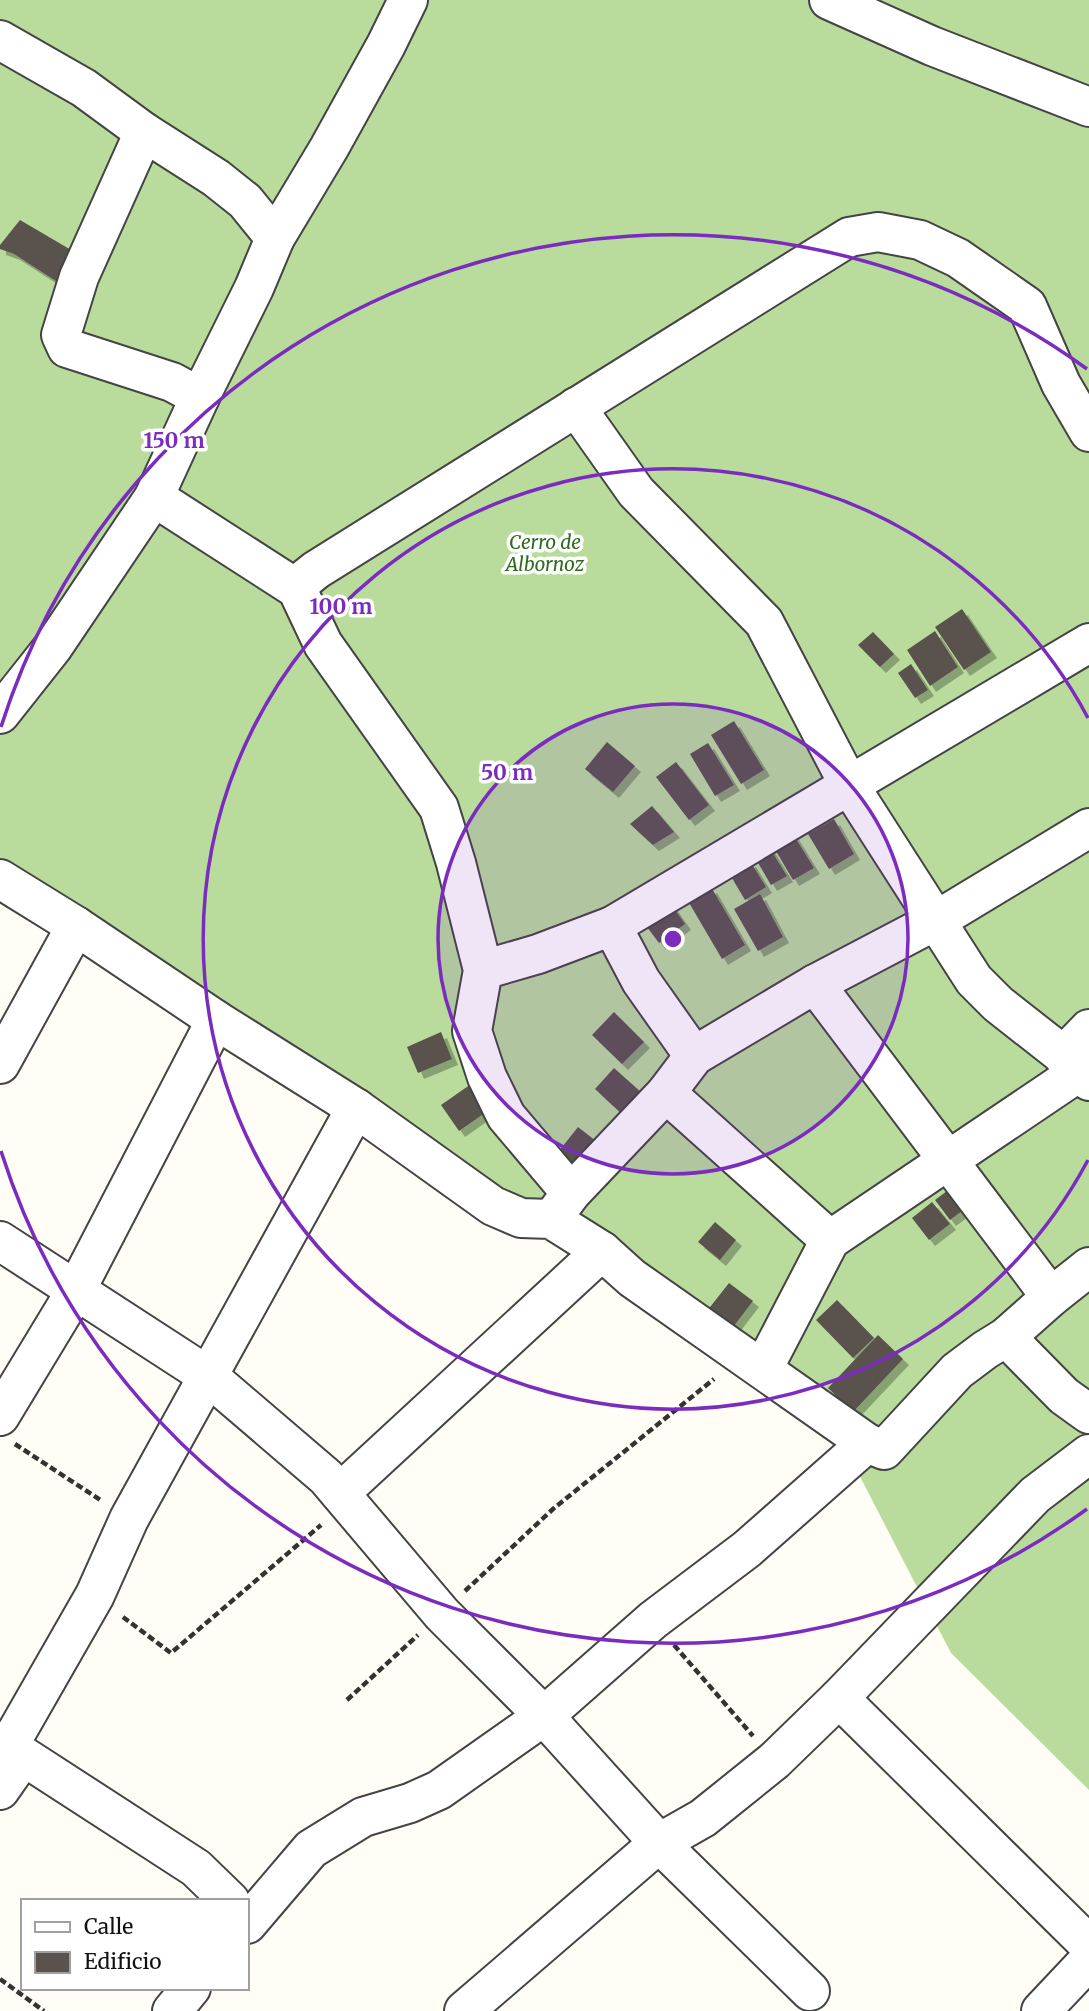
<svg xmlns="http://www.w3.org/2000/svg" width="1089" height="2011" viewBox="0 0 1089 2011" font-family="Merriweather,serif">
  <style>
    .forest { fill: #b9dc9c }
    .building { fill: #5a524d; filter: url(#shadow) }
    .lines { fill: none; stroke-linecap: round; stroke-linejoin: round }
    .minor-casing { stroke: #444; stroke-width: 42 }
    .path { stroke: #333; stroke-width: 4.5; stroke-dasharray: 7 3.5; stroke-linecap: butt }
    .minor { stroke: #fff; stroke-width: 38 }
    .ring { fill: none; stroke: #7b2cbf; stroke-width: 3.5 }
    .labels { text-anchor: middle; stroke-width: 7; stroke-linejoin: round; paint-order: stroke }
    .park-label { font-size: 19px; font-style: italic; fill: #2f6b1f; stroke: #fff }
    .centre { fill: #7b2cbf; stroke: #fff; stroke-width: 3.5 }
    .ring-label { font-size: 21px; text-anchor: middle; font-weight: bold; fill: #7b2cbf; stroke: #fff; stroke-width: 7; stroke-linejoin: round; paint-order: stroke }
  </style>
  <defs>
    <filter id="shadow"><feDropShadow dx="6" dy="6" stdDeviation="0" flood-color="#0004"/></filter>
  </defs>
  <rect width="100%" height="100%" fill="#fffdf5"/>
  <path class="forest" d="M0,0H1089V1790L951,1653L836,1430L0,863Z"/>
  <g class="building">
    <path d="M20,220L78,254L59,283L14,254L0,249V245Z"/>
    <path d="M962,609L991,652L964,670L935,627Z"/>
    <path d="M935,631L958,667L930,686L907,650Z"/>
    <path d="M873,632L894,654L880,667L858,645Z"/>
    <path d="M911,664L928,690L915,698L898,673Z"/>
    <path d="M734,721L764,770L741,784L711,735Z"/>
    <path d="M607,742L635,766L613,792L585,769Z"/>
    <path d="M708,743L734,785L715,796L690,754Z"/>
    <path d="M676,762L709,805L689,820L656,777Z"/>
    <path d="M652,806L674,832L653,845L630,824Z"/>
    <path d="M834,819L854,854L829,869L808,834Z"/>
    <path d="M793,834L814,868L793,880L773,846Z"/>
    <path d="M769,847L787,876L771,885L754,856Z"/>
    <path d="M750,861L766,887L745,900L729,873Z"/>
    <path d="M711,887L745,945L722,959L688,901Z"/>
    <path d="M760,894L783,937L758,951L734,909Z"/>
    <path d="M671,904L685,924L659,943L644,923Z"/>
    <path d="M614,1012L644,1042L622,1064L592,1035Z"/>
    <path d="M441,1032L452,1059L418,1073L407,1047Z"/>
    <path d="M614,1068L642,1093L622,1114L595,1089Z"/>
    <path d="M474,1082L492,1108L459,1131L441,1105Z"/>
    <path d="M578,1127L601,1145L578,1174L555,1156Z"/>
    <path d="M959,1182L974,1202L950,1220L935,1200Z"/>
    <path d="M932,1202L950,1224L929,1240L912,1218Z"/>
    <path d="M715,1222L736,1240L720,1260L698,1242Z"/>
    <path d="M729,1283L753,1301L727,1335L703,1316Z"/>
    <path d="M837,1300L874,1338L853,1358L816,1320Z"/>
    <path d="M878,1335L903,1359L853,1412L828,1388Z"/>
  </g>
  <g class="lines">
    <defs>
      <g id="minor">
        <path d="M829,0L932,46L1089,107"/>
        <path d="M0,40L84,88L144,132L216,178L245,201L275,238"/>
        <path d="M144,132L79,277L61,335L67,348L172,382L200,397"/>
        <path d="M576,407L636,492L764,622L849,785L974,980L998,1004L1082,1070L1089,1081"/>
        <path d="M154,497L297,589L323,644L439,808L456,863L483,970L472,1031L487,1077L506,1116L571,1193"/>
        <path d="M297,589L306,578L316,570L849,237L878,232L920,240L958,258L1027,306L1061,384L1089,432"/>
        <path d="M0,714L53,647L154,497L200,397L254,288L275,238L329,148L386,45L408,0"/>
        <path d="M0,879L76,926L216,1020L356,1108L493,1206L521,1218L551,1219L602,1251L632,1278L867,1443L884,1450L957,1371L985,1350L1006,1337L1051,1297L1089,1267"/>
        <path d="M612,926L641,981L694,1056"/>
        <path d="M483,970L538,954L612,926L1089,643"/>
        <path d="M815,984L1051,1297"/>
        <path d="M1063,1056L1089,1029"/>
        <path d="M0,1064L76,926"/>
        <path d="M666,1093L830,1240"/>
        <path d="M557,1212L571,1193L666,1093L694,1056L815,984L937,920L1089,828"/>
        <path d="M0,1241L208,1376L326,1477L442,1614L544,1716L659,1843L810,1991"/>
        <path d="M1006,1337L1064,1396L1089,1414"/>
        <path d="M763,1369L830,1240L1082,1070"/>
        <path d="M0,1416L75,1292L216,1020"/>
        <path d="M340,1493L602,1251"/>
        <path d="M839,1698L1089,1945"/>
        <path d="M0,1741L196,1868L230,1901"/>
        <path d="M8,1747L95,1595L129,1519L356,1108"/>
        <path d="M0,1790L23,1757"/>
        <path d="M247,1924L311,1849L363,1817L410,1803L439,1790L544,1716L653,1620L747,1549L867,1443"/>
        <path d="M172,2011L191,1988"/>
        <path d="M464,2011L659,1843L703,1818L774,1761L839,1698L1035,1495L1089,1454"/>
        <path d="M1041,2011L1089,1960"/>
      </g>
    </defs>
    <use href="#minor" class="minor-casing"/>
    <g class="path">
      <path d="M15,1444L102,1501"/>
      <path d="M465,1591L553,1509L714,1379"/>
      <path d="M123,1617L171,1653L321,1525"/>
      <path d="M674,1645L753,1736"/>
      <path d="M347,1700L418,1635"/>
      <path d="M0,1979L44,2011"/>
    </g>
    <use href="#minor" class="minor"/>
  </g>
  <circle cx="673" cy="939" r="235" fill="#7b2cbf" fill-opacity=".12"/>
  <g class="ring">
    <circle cx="673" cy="939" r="235"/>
    <path d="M1088 1160A470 470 0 1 1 1088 718"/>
    <path d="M1087 1509A705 705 0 0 1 1 1151M1 727A705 705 0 0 1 1087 369"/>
  </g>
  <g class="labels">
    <g class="park-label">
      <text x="545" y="549">Cerro de<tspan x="545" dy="22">Albornoz</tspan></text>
    </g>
  </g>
  <circle cx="673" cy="939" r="10" class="centre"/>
  <g class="ring-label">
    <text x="174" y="448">150 m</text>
    <text x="341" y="614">100 m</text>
    <text x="507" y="780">50 m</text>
  </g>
  <rect x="21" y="1899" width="228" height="91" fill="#ffffff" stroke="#a0a0a0" stroke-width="2"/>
  <rect x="35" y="1922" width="35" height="10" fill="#ffffff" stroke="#a0a0a0" stroke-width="2"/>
  <text x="84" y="1934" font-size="21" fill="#111111">Calle</text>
  <rect x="35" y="1952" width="35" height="21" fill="#5a524d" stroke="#a0a0a0" stroke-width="2"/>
  <text x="84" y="1969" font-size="21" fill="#111111">Edificio</text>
</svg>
